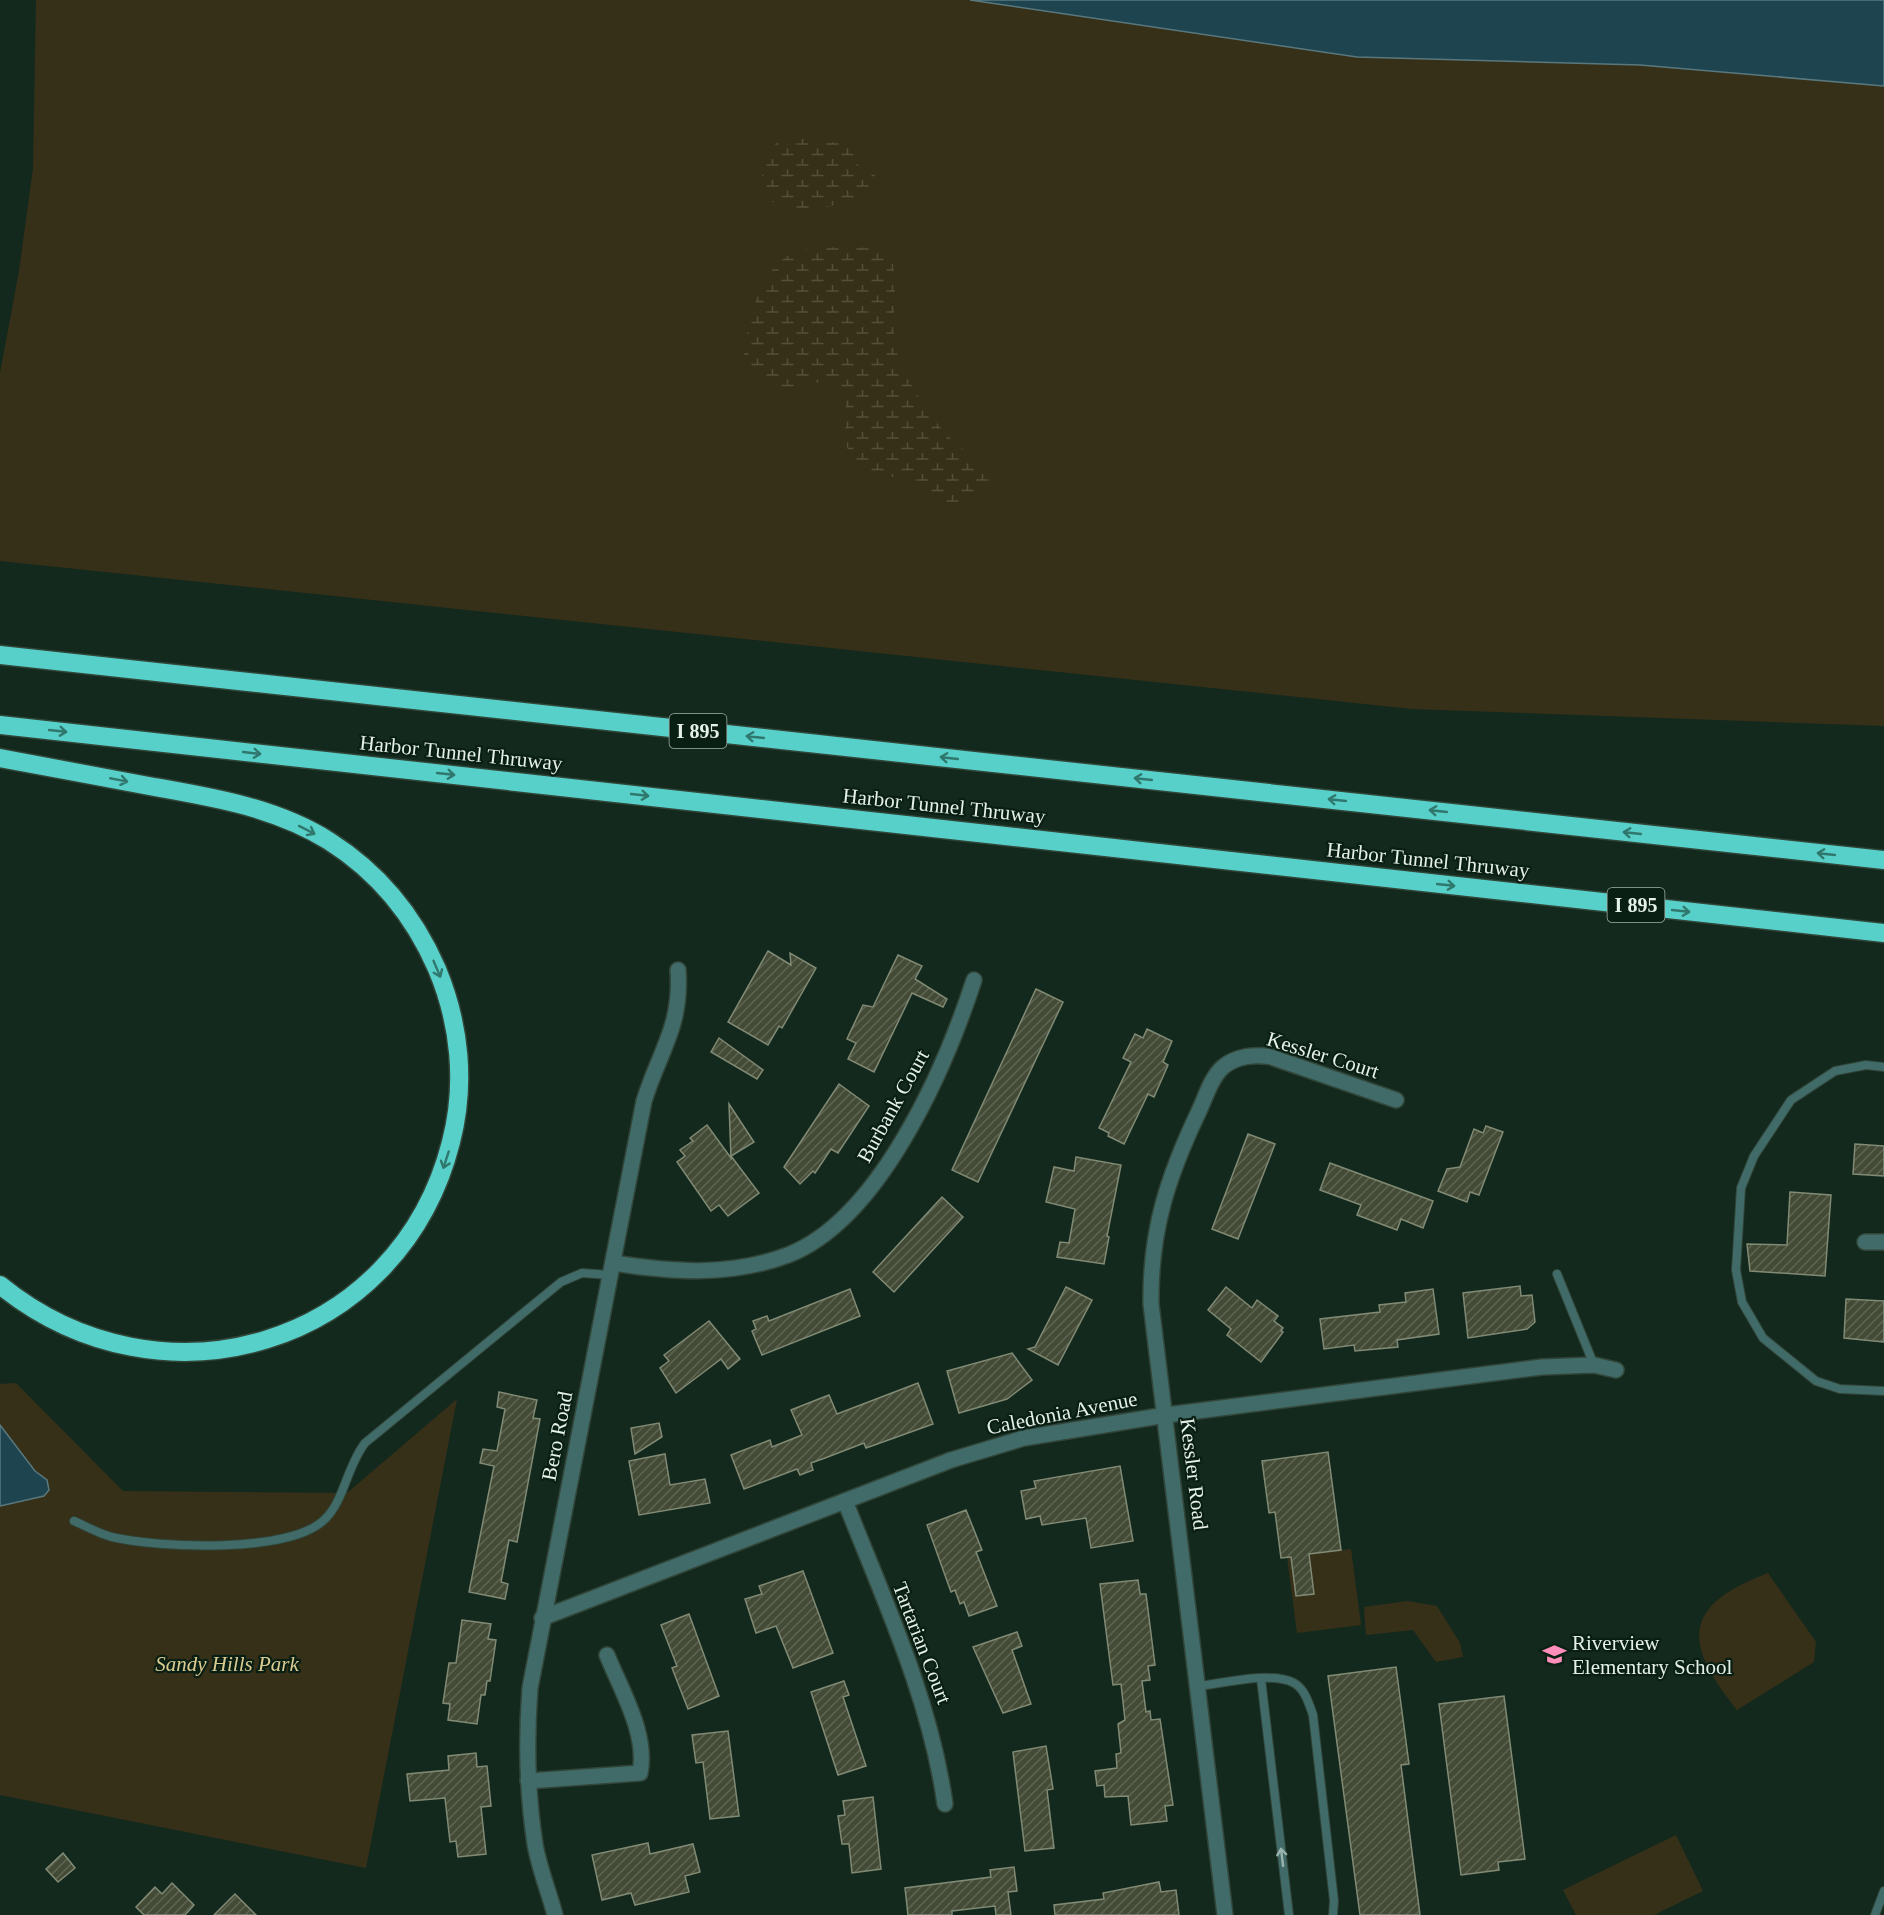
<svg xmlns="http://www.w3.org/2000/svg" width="1884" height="1915" viewBox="0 0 1884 1915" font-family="Georgia,serif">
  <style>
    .green { fill: #373018 }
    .wetland { fill: url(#wetland-marsh) }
    .water { fill: #1e4450; stroke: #59787e; stroke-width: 1.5 }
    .building { fill: url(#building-hatch); stroke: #818a74; stroke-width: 1.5 }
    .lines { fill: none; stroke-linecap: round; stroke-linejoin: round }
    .lane-casing { stroke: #314539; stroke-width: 10 }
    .street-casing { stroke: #314539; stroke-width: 18 }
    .highway-casing { stroke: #314539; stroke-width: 21 }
    .lane { stroke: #406b68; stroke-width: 8 }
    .street { stroke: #406b68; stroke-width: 15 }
    .highway { stroke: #57d0c9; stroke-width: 18 }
    .oneway { stroke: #30786e }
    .oneway2 { stroke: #9ab4ae }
    .labels { text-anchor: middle; stroke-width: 4.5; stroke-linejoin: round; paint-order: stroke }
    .shield { fill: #0a1f14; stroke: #a3b1a8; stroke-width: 1.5 }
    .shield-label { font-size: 20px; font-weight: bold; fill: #e4f0e8 }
    .street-label { font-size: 21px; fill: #e4f0e8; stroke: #0a1f14 }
    .poi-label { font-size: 21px; fill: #e4f0e8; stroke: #0a1f14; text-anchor: start }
    .park-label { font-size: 21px; font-style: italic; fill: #dccb90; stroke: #0a1f14 }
  </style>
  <defs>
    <pattern id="wetland-marsh" width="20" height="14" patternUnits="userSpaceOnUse" patternTransform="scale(1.5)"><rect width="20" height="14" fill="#373018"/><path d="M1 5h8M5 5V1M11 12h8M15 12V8" fill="none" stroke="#544e3a"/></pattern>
    <pattern id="building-hatch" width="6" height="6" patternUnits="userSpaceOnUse" patternTransform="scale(1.5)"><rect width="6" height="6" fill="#434b36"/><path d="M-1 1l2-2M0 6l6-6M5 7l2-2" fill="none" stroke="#5e6553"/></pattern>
  </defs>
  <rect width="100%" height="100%" fill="#14291d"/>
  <g class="green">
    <path d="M36,0H1884V726L1412,709L0,561V373L19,271L33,168Z"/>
    <path d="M16,1383L123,1491L347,1493L457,1399L366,1868L0,1795V1384Z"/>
    <path d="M1351,1549L1361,1625L1297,1633L1287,1557Z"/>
    <path d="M1768,1573L1816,1642L1814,1662L1737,1710C1683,1643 1681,1606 1768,1573Z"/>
    <path d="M1407,1601L1437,1606L1460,1643L1463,1657L1436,1662L1413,1630L1366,1635L1364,1607Z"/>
    <path d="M1676,1835L1703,1891L1654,1915H1576L1563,1890Z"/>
  </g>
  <g class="wetland">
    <path d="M795,138L841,143L852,151L859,167L875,173L873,190C842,205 806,218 772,202L762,177L764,154L778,142Z"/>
    <path d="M880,248L891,254C899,284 891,314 895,345C900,372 928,414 947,435C962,451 982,461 996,477V487L974,492L958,503L941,506C932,498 923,488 912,483C891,473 864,477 851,456C838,436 854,399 839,385C825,372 799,395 782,390C768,386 753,368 744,357C745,326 762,261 797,252C822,245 854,248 880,248Z"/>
  </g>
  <g class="water">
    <path d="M970,0H1884V86L1640,65L1357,57Z"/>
    <path d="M0,1425L35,1471L47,1480L49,1490L44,1496L0,1506Z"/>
  </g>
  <g class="building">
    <path d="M768,951L791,965L790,953L816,968L782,1028L779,1026L768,1045L728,1022Z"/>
    <path d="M898,955L922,966L915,979L947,999L943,1007L912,993L874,1072L848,1059L856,1043L847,1039L863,1005L873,1007Z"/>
    <path d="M1036,989L1063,1002L978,1182L952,1170Z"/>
    <path d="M1147,1029L1172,1041L1163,1062L1168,1065L1154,1097L1148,1094L1124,1144L1108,1136L1109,1133L1099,1128L1131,1062L1123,1058L1135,1034L1143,1038Z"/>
    <path d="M719,1038L763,1070L757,1079L711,1052Z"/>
    <path d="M839,1084L869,1106L838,1153L831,1149L815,1173L813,1171L800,1184L784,1167Z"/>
    <path d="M729,1104L754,1142L731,1156L759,1193L728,1216L719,1205L711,1211L677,1162L685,1156L680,1150L693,1141L690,1138L707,1125L731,1158Z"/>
    <path d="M1486,1126L1503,1132L1479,1195L1470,1192L1467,1202L1438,1191L1447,1169L1460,1167L1474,1129L1483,1133Z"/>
    <path d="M1248,1134L1275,1144L1238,1239L1212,1229Z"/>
    <path d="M1855,1144L1884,1146V1176L1853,1174Z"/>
    <path d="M1076,1157L1121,1165L1107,1236L1109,1237L1104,1264L1057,1257L1060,1242L1069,1243L1075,1209L1046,1202L1054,1167L1074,1171Z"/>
    <path d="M1330,1163L1433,1201L1423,1228L1401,1219L1397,1230L1357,1215L1361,1205L1320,1190Z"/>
    <path d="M1790,1192L1831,1195L1825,1276L1750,1271L1747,1244L1787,1245Z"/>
    <path d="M942,1197L963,1217L894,1292L873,1272Z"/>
    <path d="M1520,1286L1521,1296L1532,1295L1535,1322L1527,1329L1468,1338L1463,1293Z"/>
    <path d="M1066,1287L1092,1300L1058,1365L1028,1349L1035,1347Z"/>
    <path d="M1226,1287L1252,1308L1257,1300L1278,1316L1274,1321L1283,1328L1281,1331L1283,1332L1261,1362L1227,1335L1231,1329L1208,1310Z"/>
    <path d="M850,1289L860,1316L762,1355L752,1331L756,1329L753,1321L767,1316L769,1321Z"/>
    <path d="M1433,1289L1439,1334L1397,1340L1398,1347L1355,1351L1354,1345L1324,1349L1320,1319L1380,1312L1379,1305L1406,1302L1405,1293Z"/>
    <path d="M1846,1299L1884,1301V1342L1844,1338Z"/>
    <path d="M709,1321L740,1359L728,1369L721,1359L676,1393L660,1368L669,1361L664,1355Z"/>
    <path d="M1012,1353L1032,1380L1007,1399L959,1413L947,1371Z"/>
    <path d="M918,1383L933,1424L866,1448L864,1443L825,1458L811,1463L813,1470L800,1475L797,1469L744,1489L731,1455L770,1440L772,1447L802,1435L791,1410L829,1395L837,1414Z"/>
    <path d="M499,1392L537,1400L533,1418L540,1419L517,1542L509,1540L501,1582L508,1584L505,1599L469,1592L494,1466L480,1463L483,1449L497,1451L505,1409L497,1407Z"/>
    <path d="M659,1423L662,1437L635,1454L631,1428Z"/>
    <path d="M1328,1452L1341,1550L1309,1554L1314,1594L1296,1596L1291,1557L1281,1558L1275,1512L1269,1513L1262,1461Z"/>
    <path d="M665,1454L670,1485L705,1479L710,1503L639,1515L629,1461Z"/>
    <path d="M1120,1466L1133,1541L1091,1548L1086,1518L1042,1525L1040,1516L1026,1519L1021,1491L1036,1488L1034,1481Z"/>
    <path d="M966,1510L982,1550L976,1552L997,1606L969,1616L964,1602L960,1604L955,1590L951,1592L927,1525Z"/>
    <path d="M803,1571L833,1653L793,1668L776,1626L756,1633L745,1599L762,1594L759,1586Z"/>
    <path d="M1138,1580L1140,1594H1146L1155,1665L1148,1666L1150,1680L1142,1681L1146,1712L1150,1711L1151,1720L1160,1719L1173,1805L1165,1806L1167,1821L1131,1825L1128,1796L1105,1797L1104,1785L1097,1786L1095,1771L1117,1768L1116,1754L1121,1753L1118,1724L1125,1720L1121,1684L1113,1685L1100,1584Z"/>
    <path d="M689,1614L719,1696L688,1709L672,1668L677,1666L661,1625Z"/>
    <path d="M462,1620L491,1624L488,1639L496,1640L490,1681H487L485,1695H481L477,1724L448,1720L450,1704L443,1703L449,1663H456Z"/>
    <path d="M1017,1632L1022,1646L1012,1650L1031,1704L1003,1713L973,1647Z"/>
    <path d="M1396,1667L1409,1764L1401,1765L1420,1915H1360L1328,1676Z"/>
    <path d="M844,1681L849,1695L843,1697L866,1766L838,1775L811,1692Z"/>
    <path d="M1504,1696L1525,1859L1498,1862L1499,1870L1461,1875L1439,1704Z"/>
    <path d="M728,1731L739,1816L710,1819L703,1762L696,1763L692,1735Z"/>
    <path d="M1046,1746L1053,1789L1047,1790L1054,1848L1025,1851L1013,1752Z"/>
    <path d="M476,1753L477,1767L487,1766L491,1806L481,1807L486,1854L458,1857L456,1841L450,1842L445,1798L410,1801L407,1774L449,1770L448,1756Z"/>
    <path d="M873,1797L881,1869L852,1873L849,1844H842L838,1816L845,1815L843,1801Z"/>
    <path d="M648,1843L650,1854L693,1844L700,1872L685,1876L689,1892L635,1905L631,1893L602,1900L592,1855Z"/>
    <path d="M63,1853L75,1868L58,1882L46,1869Z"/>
    <path d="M1014,1867L1017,1891L1008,1892L1011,1915H996L995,1906L952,1911V1915H908L905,1888L991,1877L990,1870Z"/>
    <path d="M1159,1882L1161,1892L1176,1890L1179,1915H1055L1054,1905L1104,1899L1103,1893Z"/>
    <path d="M172,1883L194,1905L185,1915H144L136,1907L155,1887L162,1894Z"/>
    <path d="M235,1894L256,1915H214Z"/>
  </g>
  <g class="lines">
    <defs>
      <g id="lane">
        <path d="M1884,1067L1866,1065L1835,1071L1791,1100L1754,1156L1741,1188L1736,1270L1742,1302L1763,1338L1816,1381L1840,1389L1884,1391"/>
        <path d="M1557,1274L1594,1365"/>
        <path d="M74,1521C86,1526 99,1534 112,1537C158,1548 291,1554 325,1519C344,1501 347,1466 365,1443L561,1282L582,1273L610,1275"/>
        <path d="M1261,1679L1289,1915"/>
        <path d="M1199,1686C1224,1683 1271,1671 1294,1683C1305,1689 1309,1704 1313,1715L1334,1901L1333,1915"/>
        <path d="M1875,1915L1884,1891"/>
      </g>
      <g id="street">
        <path d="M1865,1242H1884"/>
        <path d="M613,1263C672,1272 730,1277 788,1255C880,1219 945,1069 974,980"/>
        <path d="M845,1501C884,1600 930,1698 945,1804"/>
        <path d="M542,1618L951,1460L1024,1438L1166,1415L1542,1367L1594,1365L1616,1370"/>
        <path d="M528,1781L640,1773C648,1734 621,1690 607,1655"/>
        <path d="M555,1915C549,1892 539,1868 535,1844C527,1792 526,1740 530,1688L644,1101C660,1050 682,1026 678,970"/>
        <path d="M1225,1915L1151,1304C1150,1230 1168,1176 1199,1111C1206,1096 1211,1078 1223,1067C1236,1056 1255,1054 1271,1057L1396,1100"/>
      </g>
      <g id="highway">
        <path d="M0,655L1884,860"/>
        <path d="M0,725L1884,933"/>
        <path d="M0,758C50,767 99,777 149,786C211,797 275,807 329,841C378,872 414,916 437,969C460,1024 466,1084 451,1142C399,1347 161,1416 0,1285"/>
      </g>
    </defs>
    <use href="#lane" class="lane-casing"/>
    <use href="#street" class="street-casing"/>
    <use href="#highway" class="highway-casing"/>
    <use href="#lane" class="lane"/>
    <use href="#street" class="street"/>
    <use href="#highway" class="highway"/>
  </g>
  <defs><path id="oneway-shaft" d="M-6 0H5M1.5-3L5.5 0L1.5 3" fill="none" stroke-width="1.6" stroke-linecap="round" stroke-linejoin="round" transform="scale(1.5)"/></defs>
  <g class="oneway">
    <use href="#oneway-shaft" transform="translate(58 731) rotate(6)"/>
    <use href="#oneway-shaft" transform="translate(755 737) rotate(-174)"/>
    <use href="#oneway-shaft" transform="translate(252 753) rotate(6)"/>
    <use href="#oneway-shaft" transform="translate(949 758) rotate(-174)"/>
    <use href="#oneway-shaft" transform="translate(446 774) rotate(6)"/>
    <use href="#oneway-shaft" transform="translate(1143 779) rotate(-174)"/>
    <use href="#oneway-shaft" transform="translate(119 780) rotate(11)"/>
    <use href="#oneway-shaft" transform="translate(640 795) rotate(6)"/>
    <use href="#oneway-shaft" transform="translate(1337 800) rotate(-174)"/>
    <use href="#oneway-shaft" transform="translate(1438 811) rotate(-174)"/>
    <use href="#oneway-shaft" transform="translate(307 830) rotate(27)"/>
    <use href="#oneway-shaft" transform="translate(1632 833) rotate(-174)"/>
    <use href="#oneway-shaft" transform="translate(1826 854) rotate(-174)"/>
    <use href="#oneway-shaft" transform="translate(1446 885) rotate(6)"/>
    <use href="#oneway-shaft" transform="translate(1681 911) rotate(6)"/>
    <use href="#oneway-shaft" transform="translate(437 969) rotate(67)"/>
    <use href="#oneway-shaft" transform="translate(446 1160) rotate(108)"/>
  </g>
  <use class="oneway2" href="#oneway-shaft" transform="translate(1282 1857) rotate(-97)"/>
  <defs>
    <symbol id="school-bare" viewBox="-9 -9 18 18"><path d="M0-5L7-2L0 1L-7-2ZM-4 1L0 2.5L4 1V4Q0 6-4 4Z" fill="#ff8eba" stroke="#0a1f14" stroke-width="2.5" paint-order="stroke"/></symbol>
  </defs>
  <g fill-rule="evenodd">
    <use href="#school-bare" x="1538" y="1638" width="33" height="33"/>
  </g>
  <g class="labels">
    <g class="shield">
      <rect x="669.5" y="714" width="57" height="34" rx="4.5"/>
      <rect x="1607.5" y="888" width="57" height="34" rx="4.5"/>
    </g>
    <g class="shield-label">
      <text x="698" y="738">I 895</text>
      <text x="1636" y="912">I 895</text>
    </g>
    <g class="street-label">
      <text transform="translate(461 753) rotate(6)" y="7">Harbor Tunnel Thruway</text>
      <text transform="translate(944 806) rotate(6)" y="7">Harbor Tunnel Thruway</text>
      <text transform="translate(1428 860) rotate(6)" y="7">Harbor Tunnel Thruway</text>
      <text transform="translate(1323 1055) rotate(17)" y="7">Kessler Court</text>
      <text transform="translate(893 1106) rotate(-61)" y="7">Burbank Court</text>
      <text transform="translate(1062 1413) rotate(-11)" y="7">Caledonia Avenue</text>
      <text transform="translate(557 1436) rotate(-79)" y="7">Bero Road</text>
      <text transform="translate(1194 1474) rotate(83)" y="7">Kessler Road</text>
      <text transform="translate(922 1643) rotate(69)" y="7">Tartarian Court</text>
    </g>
    <g class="poi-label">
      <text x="1572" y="1650">Riverview<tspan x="1572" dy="24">Elementary School</tspan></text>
    </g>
    <g class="park-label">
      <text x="227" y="1671">Sandy Hills Park</text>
    </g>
  </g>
</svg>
